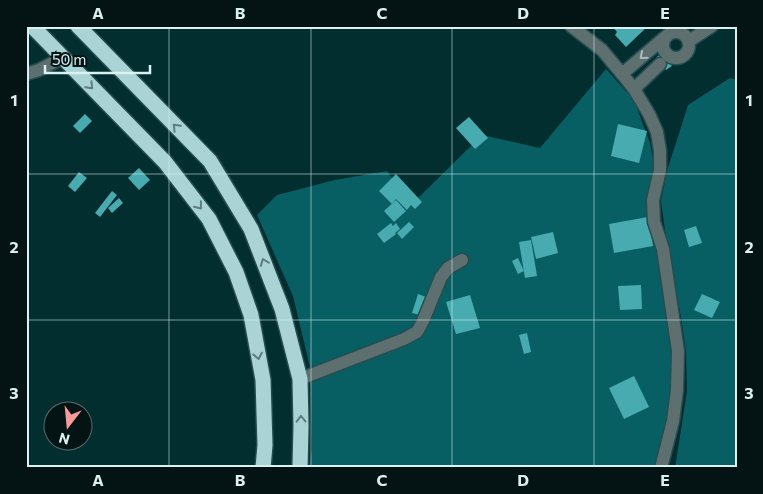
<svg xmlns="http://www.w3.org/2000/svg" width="763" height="494" viewBox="0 0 763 494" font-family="Commissioner,sans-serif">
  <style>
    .forest { fill: #075f64 }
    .building { fill: #48abb0 }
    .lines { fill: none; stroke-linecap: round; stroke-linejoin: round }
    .minor-casing { stroke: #254d4f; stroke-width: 15 }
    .highway-casing { stroke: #254d4f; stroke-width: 18 }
    .minor { stroke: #5e6f70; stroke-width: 12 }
    .highway { stroke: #a9d3d5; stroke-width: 15 }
    .oneway { stroke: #a9bcbd }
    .oneway2 { stroke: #5f7d7e }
    .grid { fill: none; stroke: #dbf0f1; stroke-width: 1; stroke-opacity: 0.55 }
    .neatline { fill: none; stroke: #dbf0f1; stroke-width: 2 }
    .grid-label { font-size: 16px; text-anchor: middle; font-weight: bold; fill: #dbf0f1 }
  </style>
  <rect width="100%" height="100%" fill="#022e30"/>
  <g class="forest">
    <path d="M606,69L634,100L650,143L655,171L657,249L672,351L675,390L659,468H309L312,449L310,367L293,296L257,215L277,195L335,180L387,171L411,205L482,135L540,148Z"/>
    <path d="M730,78L737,80V468H675L687,391L686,351L681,317L667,245L661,201L667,171L688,105Z"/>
  </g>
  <g class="building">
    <path d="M612,26H648L626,47L615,35L617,32Z"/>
    <path d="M661,53L672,66L666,70L656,58Z"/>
    <path d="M85,114L92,121L80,133L73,126Z"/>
    <path d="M469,117L488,138L475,149L456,128Z"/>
    <path d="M618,124L647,131L639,163L611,156Z"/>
    <path d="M139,168L150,180L139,190L128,178Z"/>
    <path d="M79,172L87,178L75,192L68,186Z"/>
    <path d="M396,174L422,202L415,209L411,205L407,210L396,199L392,204L379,191Z"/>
    <path d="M112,191L117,195L100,217L95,213Z"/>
    <path d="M119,198L123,203L112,213L108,208Z"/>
    <path d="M396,200L406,211L394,222L384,211Z"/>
    <path d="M648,217L653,246L614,253L609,224Z"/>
    <path d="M409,222L414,227L402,239L397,233Z"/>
    <path d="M391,223L393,226L396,223L400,229L395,233L396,234L384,243L377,234Z"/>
    <path d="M696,226L702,243L689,247L684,230Z"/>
    <path d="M553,232L558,253L536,259L531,237Z"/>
    <path d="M531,240L537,276L525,278L519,242Z"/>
    <path d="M518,258L524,271L518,274L512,261Z"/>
    <path d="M641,285L642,309L620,310L618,286Z"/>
    <path d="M418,294L426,297L420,315L412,313Z"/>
    <path d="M702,294L720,302L712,318L694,310Z"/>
    <path d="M470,295L480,328L456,334L446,302Z"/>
    <path d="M527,333L531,352L524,354L519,335Z"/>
    <path d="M634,376L649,407L624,419L609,388Z"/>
  </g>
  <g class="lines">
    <defs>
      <g id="minor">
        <path d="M571,26L602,50L622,74L634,89L649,114L657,132L660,151V170L653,200L654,222L663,249L678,351L677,390L673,421L661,468"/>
        <circle cx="676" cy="45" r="13"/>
        <path d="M689,41L712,26"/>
        <path d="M26,74L39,70L62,58"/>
        <path d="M622,74L664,38"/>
        <path d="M634,89L660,64"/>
        <path d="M300,379L404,339L417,332L423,321L441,277L448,268L462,260"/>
      </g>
      <g id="highway">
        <path d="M32,26L165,162L209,219L236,272L251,315L263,380L265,445L263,468"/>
        <path d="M78,26L210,161L251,229L282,309L300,379L301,426L300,468"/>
      </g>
    </defs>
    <use href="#minor" class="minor-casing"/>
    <use href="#highway" class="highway-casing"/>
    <use href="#minor" class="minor"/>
    <use href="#highway" class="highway"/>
  </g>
  <defs><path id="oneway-chevron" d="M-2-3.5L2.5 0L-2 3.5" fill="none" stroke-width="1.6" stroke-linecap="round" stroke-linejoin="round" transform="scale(1.25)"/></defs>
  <use class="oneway" href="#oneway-chevron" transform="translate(643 56) rotate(140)"/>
  <g class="oneway2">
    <use href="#oneway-chevron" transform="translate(90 86) rotate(46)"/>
    <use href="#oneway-chevron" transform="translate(176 127) rotate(-134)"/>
    <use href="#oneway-chevron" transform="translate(199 206) rotate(52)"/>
    <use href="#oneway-chevron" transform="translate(264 262) rotate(-111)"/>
    <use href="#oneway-chevron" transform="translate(258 356) rotate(79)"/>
    <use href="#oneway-chevron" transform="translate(301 419) rotate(-91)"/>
  </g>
  <path class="grid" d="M169,26V468M311,26V468M452,26V468M594,26V468M26,174H737M26,320H737"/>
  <rect width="763" height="494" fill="none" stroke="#041314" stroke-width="55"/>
  <g transform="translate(68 426) rotate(196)"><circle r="24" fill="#041314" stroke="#5a6b6c"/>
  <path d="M0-4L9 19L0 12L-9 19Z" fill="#f59b9b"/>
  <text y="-8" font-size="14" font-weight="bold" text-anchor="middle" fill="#dbf0f1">N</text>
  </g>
  <path d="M45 65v8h105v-8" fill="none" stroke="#dbf0f1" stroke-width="2.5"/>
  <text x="52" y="65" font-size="15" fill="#dbf0f1" stroke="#041314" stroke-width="4" paint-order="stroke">50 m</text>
  <rect x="28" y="28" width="708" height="438" class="neatline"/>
  <g class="grid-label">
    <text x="98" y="19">A</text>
    <text x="240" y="19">B</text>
    <text x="382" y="19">C</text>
    <text x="523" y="19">D</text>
    <text x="665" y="19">E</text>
    <text x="14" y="106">1</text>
    <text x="749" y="106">1</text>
    <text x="14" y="253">2</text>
    <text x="749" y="253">2</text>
    <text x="14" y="399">3</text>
    <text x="749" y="399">3</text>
    <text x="98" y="486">A</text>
    <text x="240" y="486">B</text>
    <text x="382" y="486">C</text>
    <text x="523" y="486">D</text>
    <text x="665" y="486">E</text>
  </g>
</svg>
